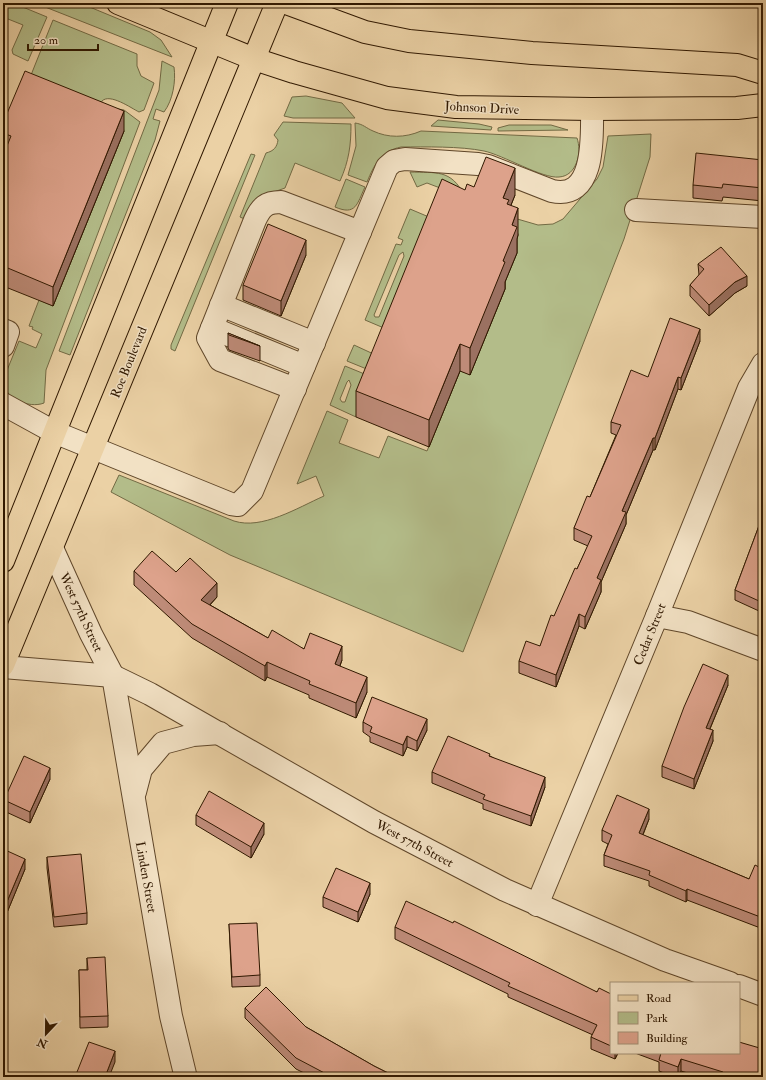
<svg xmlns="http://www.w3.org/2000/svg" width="766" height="1080" viewBox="0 0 766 1080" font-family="'IM FELL Double Pica',serif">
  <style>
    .green { fill: #b3bc89; stroke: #726a44; fill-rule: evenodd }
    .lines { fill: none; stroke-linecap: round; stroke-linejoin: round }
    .minor-casing { stroke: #5f4629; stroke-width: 24 }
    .major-casing { stroke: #301800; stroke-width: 24 }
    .highway-casing { stroke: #301800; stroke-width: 24 }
    .minor { stroke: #f2e1c4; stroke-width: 22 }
    .major { stroke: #ebd1a5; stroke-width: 22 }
    .highway { stroke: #ebd1a5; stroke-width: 22 }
    .wall { fill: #be8b78; stroke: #301800 }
    .shaded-wall { fill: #9b7161; stroke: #301800 }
    .building { fill: #dda28b; stroke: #301800 }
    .labels { text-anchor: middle; stroke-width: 3; stroke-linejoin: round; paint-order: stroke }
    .street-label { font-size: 13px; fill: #301800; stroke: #f2e1c4 }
  </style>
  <rect width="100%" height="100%" fill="#ebd1a5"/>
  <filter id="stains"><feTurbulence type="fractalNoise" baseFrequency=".005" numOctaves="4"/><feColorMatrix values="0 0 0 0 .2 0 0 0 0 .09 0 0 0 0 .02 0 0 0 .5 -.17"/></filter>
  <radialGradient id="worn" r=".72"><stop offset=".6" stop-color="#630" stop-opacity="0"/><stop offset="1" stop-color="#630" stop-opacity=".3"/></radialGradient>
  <g class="green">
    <path d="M3,3H13L47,17L28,61L13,54L12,50L23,25L3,17Z"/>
    <path d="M35,3H80L150,32L161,40L172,57Z"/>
    <path d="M53,20L137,54V66L141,76L154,83L144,110L139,112C131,108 110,93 102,101C99,105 97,114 95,119L25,90Z"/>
    <path d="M162,61L174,67C176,81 173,100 164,112L156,109L153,119L160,121L155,140L70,355L59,351L159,90Z"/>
    <path d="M306,96L342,103L355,118H293L284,116L292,97Z"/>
    <path d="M118,109L124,110L140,122L46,370L44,403C29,409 3,398 3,380L19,341L36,348L42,334L32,329L33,327L29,326L39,300L53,306L124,131Z"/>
    <path d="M438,120L479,124L492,127L491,130L431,126Z"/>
    <path d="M283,122L351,124C351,145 349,161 340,181L295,163L285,188L271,193L249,221L240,217L266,153C274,151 277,147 278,140L274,135Z"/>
    <path d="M355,123C363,124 366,128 373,131C388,138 405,138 421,131L577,138C582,152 577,176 559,177C543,179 503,155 484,151C460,146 425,147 401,147C381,151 374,165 367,182L348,175L356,146Z"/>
    <path d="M509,125H551L568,130L498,131V128Z"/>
    <path d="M651,134L650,157L624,239L463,652L230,555L111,492L119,475L234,521C262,530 297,508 324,496L316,476L297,484L327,411L348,420L339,443L379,458L388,436L427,451L460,371L470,374L505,289L507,216L538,225L553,224L563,219L597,179L603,167L608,136Z"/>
    <path d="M251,154L255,155L175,351L171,349V345Z"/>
    <path d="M410,172C436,173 451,169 464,195L461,196L427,183L417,187Z"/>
    <path d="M346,179L365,187C357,204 356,216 335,207Z"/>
    <path d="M410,209L436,220L391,331L365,320L396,244L401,245L403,240L398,238ZM403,252L404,256L379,317H375L374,315L399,255Z"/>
    <path d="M354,345L380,357L374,372L347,361Z"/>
    <path d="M345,366L367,375L359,396L356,417L330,405ZM349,380L351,385L345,402H342L340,399L347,382Z"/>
  </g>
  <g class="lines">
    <defs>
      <g id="minor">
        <path d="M636,210L763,217"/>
        <path d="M221,305L314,343"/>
        <path d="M212,328L304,366"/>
        <path d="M3,330L8,332L3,346"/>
        <path d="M295,389L220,360L208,338L255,220C261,207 266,202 281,202L360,232"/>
        <path d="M3,404L54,432L231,504L238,505L252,491L387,167L394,161L405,159L478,164L488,166L552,191C596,201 592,135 592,109"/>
        <path d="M52,548L91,634L113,676L171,1016L185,1074L183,1077"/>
        <path d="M657,616L688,622L763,650"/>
        <path d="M3,667L113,676L150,694L374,822L505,890L665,960L730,983"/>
        <path d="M135,792L141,769L163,743L193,735L220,733"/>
        <path d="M537,905L657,616L749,388L763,364"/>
        <path d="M739,986L763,995"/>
      </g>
      <g id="major">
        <path d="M286,3L365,32L409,41L532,53L737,65L763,73"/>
        <path d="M210,41L254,59L294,72L387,98L456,107L592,109L737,108L763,105"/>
        <path d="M3,561L227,3"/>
        <path d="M3,665L277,3"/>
      </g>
      <path id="highway" d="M118,3L210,41"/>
    </defs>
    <use href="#minor" class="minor-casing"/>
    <use href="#major" class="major-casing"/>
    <use href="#highway" class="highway-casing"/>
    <use href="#minor" class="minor"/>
    <use href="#major" class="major"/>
    <use href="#highway" class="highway"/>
  </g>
  <g class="wall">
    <path d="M3,123L124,131L53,306L3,286V156L4,153H3Z"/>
    <path d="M763,160V201L723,197L722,201L693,198V185Z"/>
    <path d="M474,187L515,195L511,205L518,235L517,239V253L505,282V289L470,375L460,371L429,447L356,417V391Z"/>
    <path d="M306,255L281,316L243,300V285Z"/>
    <path d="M698,264L747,286L735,293L709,316L690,296V285L699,275Z"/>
    <path d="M228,333L260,346V361L229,350L228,348Z"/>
    <path d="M700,341L681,390L678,389L655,450H653L626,515V524L601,582V592L585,629L579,626L556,687L519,673V661L540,646L577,569L588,546L574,540V528L590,497L616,435L611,433V422L648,377Z"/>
    <path d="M763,515L759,611L735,600V590Z"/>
    <path d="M134,571L176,572L217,597L210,605L268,638L342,660L340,666L367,692L356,718L309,698V695L267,677L265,681L192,638L134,585Z"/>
    <path d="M728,685L710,729L713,741L694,789L662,777V766Z"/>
    <path d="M363,722L427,730L417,751L407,747L403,756L370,742V737L363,732Z"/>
    <path d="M490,756L545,787L531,826L483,809V804L432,783V772Z"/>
    <path d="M50,779L30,823L4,811V800Z"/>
    <path d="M196,815L264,834L251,858L196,825Z"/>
    <path d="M649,819L643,835L749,879L763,869V929L687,900L686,902L649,886V881L604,866V855L608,844L602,841V830Z"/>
    <path d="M3,849L25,869L6,915L3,913Z"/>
    <path d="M47,857L87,913V924L54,927L47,868Z"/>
    <path d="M370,894L358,922L323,907V897Z"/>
    <path d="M229,924L260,975V986L232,987Z"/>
    <path d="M395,927L597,992L611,994V1053H618L615,1059L591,1049V1037L593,1035L508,997V994L395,939Z"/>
    <path d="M87,958L108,1016V1027L80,1028L79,970H87Z"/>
    <path d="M245,1008L306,1027L374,1066L396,1077H312L296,1069L245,1018Z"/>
    <path d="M635,1053H739L763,1077H701L681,1071L679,1077H674L659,1071V1062Z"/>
  </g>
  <g class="shaded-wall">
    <path d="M124,111V131L53,306V287Z"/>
    <path d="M515,168V195L509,210L503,198Z"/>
    <path d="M518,208V235L517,239V253L505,282V289L470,375V348L503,261L512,225Z"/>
    <path d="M306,240V255L281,316V301Z"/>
    <path d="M747,276V286L735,293L709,316V305L735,282Z"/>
    <path d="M700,329V341L681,390V378Z"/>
    <path d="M460,344V371L429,447V420Z"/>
    <path d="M678,377V389L655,450V438Z"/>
    <path d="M653,438V450L626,515V524L601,582V592L585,629V617L597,578L622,511Z"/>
    <path d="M217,583V597L201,614V600Z"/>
    <path d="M763,591V602L759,611V601Z"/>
    <path d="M579,614V626L556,687V675Z"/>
    <path d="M342,646V660L335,678V664Z"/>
    <path d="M267,662V677L265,681V666Z"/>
    <path d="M728,675V685L706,738V728Z"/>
    <path d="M367,677V692L356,718V703Z"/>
    <path d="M427,719V730L417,751V741Z"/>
    <path d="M713,730V741L694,789V779Z"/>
    <path d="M407,736V747L403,756V745Z"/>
    <path d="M50,768V779L30,823V812Z"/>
    <path d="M545,777V787L531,826V816Z"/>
    <path d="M649,809V819L639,844V833Z"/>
    <path d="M264,823V834L251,858V847Z"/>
    <path d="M25,859V869L6,915V904Z"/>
    <path d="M370,883V894L358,922V912Z"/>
    <path d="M687,889V900L686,902V891Z"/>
    <path d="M115,1051V1062L109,1077H105Z"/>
    <path d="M615,1053H618L615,1059Z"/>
    <path d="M681,1059V1071L678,1077V1067Z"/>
  </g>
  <g class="building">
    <path d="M25,71L124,111L53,287L3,266V156L11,136L3,133V123Z"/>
    <path d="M696,153L763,160V188L723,184L722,188L693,185Z"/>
    <path d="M486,157L515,168L503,198L509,200L507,204L518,208L512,225L517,227L503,261L505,262L470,348L460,344L429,420L356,391L442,179L465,190L467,184L474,187Z"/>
    <path d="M268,224L306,240L281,301L243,285Z"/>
    <path d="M721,247L747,276L735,282L709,305L690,285L704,269L698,264Z"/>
    <path d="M670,318L700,329L681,378L678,377L655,438H653L622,511L626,512L597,578L601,580L585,617L579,614L556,675L519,661L526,641L540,646L551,615L554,616L575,568L577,569L592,536L574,528L587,496L590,497L621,425L611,422L631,370L648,377Z"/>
    <path d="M228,333L260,346L229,335Z"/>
    <path d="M763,515V591L759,601L735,590Z"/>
    <path d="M152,551L176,572L190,558L217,583L201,600L268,638L272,630L304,649L310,633L342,646L335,664L367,677L356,703L309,684L310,681L267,662L265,666L192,624L134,571Z"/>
    <path d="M703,664L728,675L706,728L713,730L694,779L662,766L684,707Z"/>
    <path d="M372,697L427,719L417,741L407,736L403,745L370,732L372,727L363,722Z"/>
    <path d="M448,736L490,754L489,756L545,777L531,816L483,799L485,795L432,772Z"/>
    <path d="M24,756L50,768L30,812L4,800Z"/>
    <path d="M209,791L264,823L251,847L196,815Z"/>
    <path d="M617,795L649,809L639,833L749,879L755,865L763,869V918L687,889L686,891L649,875L650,871L604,855L612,835L602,830Z"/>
    <path d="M3,849L25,859L6,904L3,903Z"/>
    <path d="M81,854L87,913L54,917L47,857Z"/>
    <path d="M336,868L370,883L358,912L323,897Z"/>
    <path d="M406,901L453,923L454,921L597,992L599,988L611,994V1046L591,1037L597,1025L508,986L510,983L395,927Z"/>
    <path d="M257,923L260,975L232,977L229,924Z"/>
    <path d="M105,957L108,1016L80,1017L79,970H88L87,958Z"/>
    <path d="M266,987L306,1027L374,1066L396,1077H332L296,1058L245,1008Z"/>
    <path d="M89,1042L115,1051L105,1077H75Z"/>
    <path d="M739,1042L763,1049V1077H749L747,1076L746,1077H721L723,1072L681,1059L678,1067L659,1060L661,1053H739Z"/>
  </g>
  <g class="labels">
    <g class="street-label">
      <text transform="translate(482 107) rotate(3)" y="5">Johnson Drive</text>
      <text transform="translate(128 362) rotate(-68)" y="5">Roe Boulevard</text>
      <text transform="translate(82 612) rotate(65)" y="5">West 57th Street</text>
      <text transform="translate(649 634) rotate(-68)" y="5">Cedar Street</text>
      <text transform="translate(415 843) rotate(28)" y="5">West 57th Street</text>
      <text transform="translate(147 877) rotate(80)" y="5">Linden Street</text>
    </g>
  </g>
  <rect width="766" height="1080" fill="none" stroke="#ebd1a5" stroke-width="16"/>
  <rect x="4" y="4" width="758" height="1072" fill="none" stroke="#301800" stroke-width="2"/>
  <rect x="8" y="8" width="750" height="1064" fill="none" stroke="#301800"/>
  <rect x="610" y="982" width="130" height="72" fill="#f2e1c4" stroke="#a49176"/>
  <rect x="618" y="995" width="20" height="6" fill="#ebd1a5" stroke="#a49176"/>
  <text x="646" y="1002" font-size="12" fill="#301800">Road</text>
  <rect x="618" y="1012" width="20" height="12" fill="#b3bc89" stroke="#a49176"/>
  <text x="646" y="1022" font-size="12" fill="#301800">Park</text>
  <rect x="618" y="1032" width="20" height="12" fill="#dda28b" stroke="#a49176"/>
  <text x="646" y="1042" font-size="12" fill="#301800">Building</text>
  <g transform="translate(46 1034) rotate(202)" stroke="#f2e1c4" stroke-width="3" paint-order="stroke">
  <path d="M0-3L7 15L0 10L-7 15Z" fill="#301800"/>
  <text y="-6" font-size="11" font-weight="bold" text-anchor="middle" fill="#301800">N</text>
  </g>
  <path d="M28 44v6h70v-6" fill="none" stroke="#301800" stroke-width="2"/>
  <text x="34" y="44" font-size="12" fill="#301800" stroke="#f2e1c4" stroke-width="3" paint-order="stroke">20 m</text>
  <rect width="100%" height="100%" filter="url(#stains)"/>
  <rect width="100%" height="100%" fill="url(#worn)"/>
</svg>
